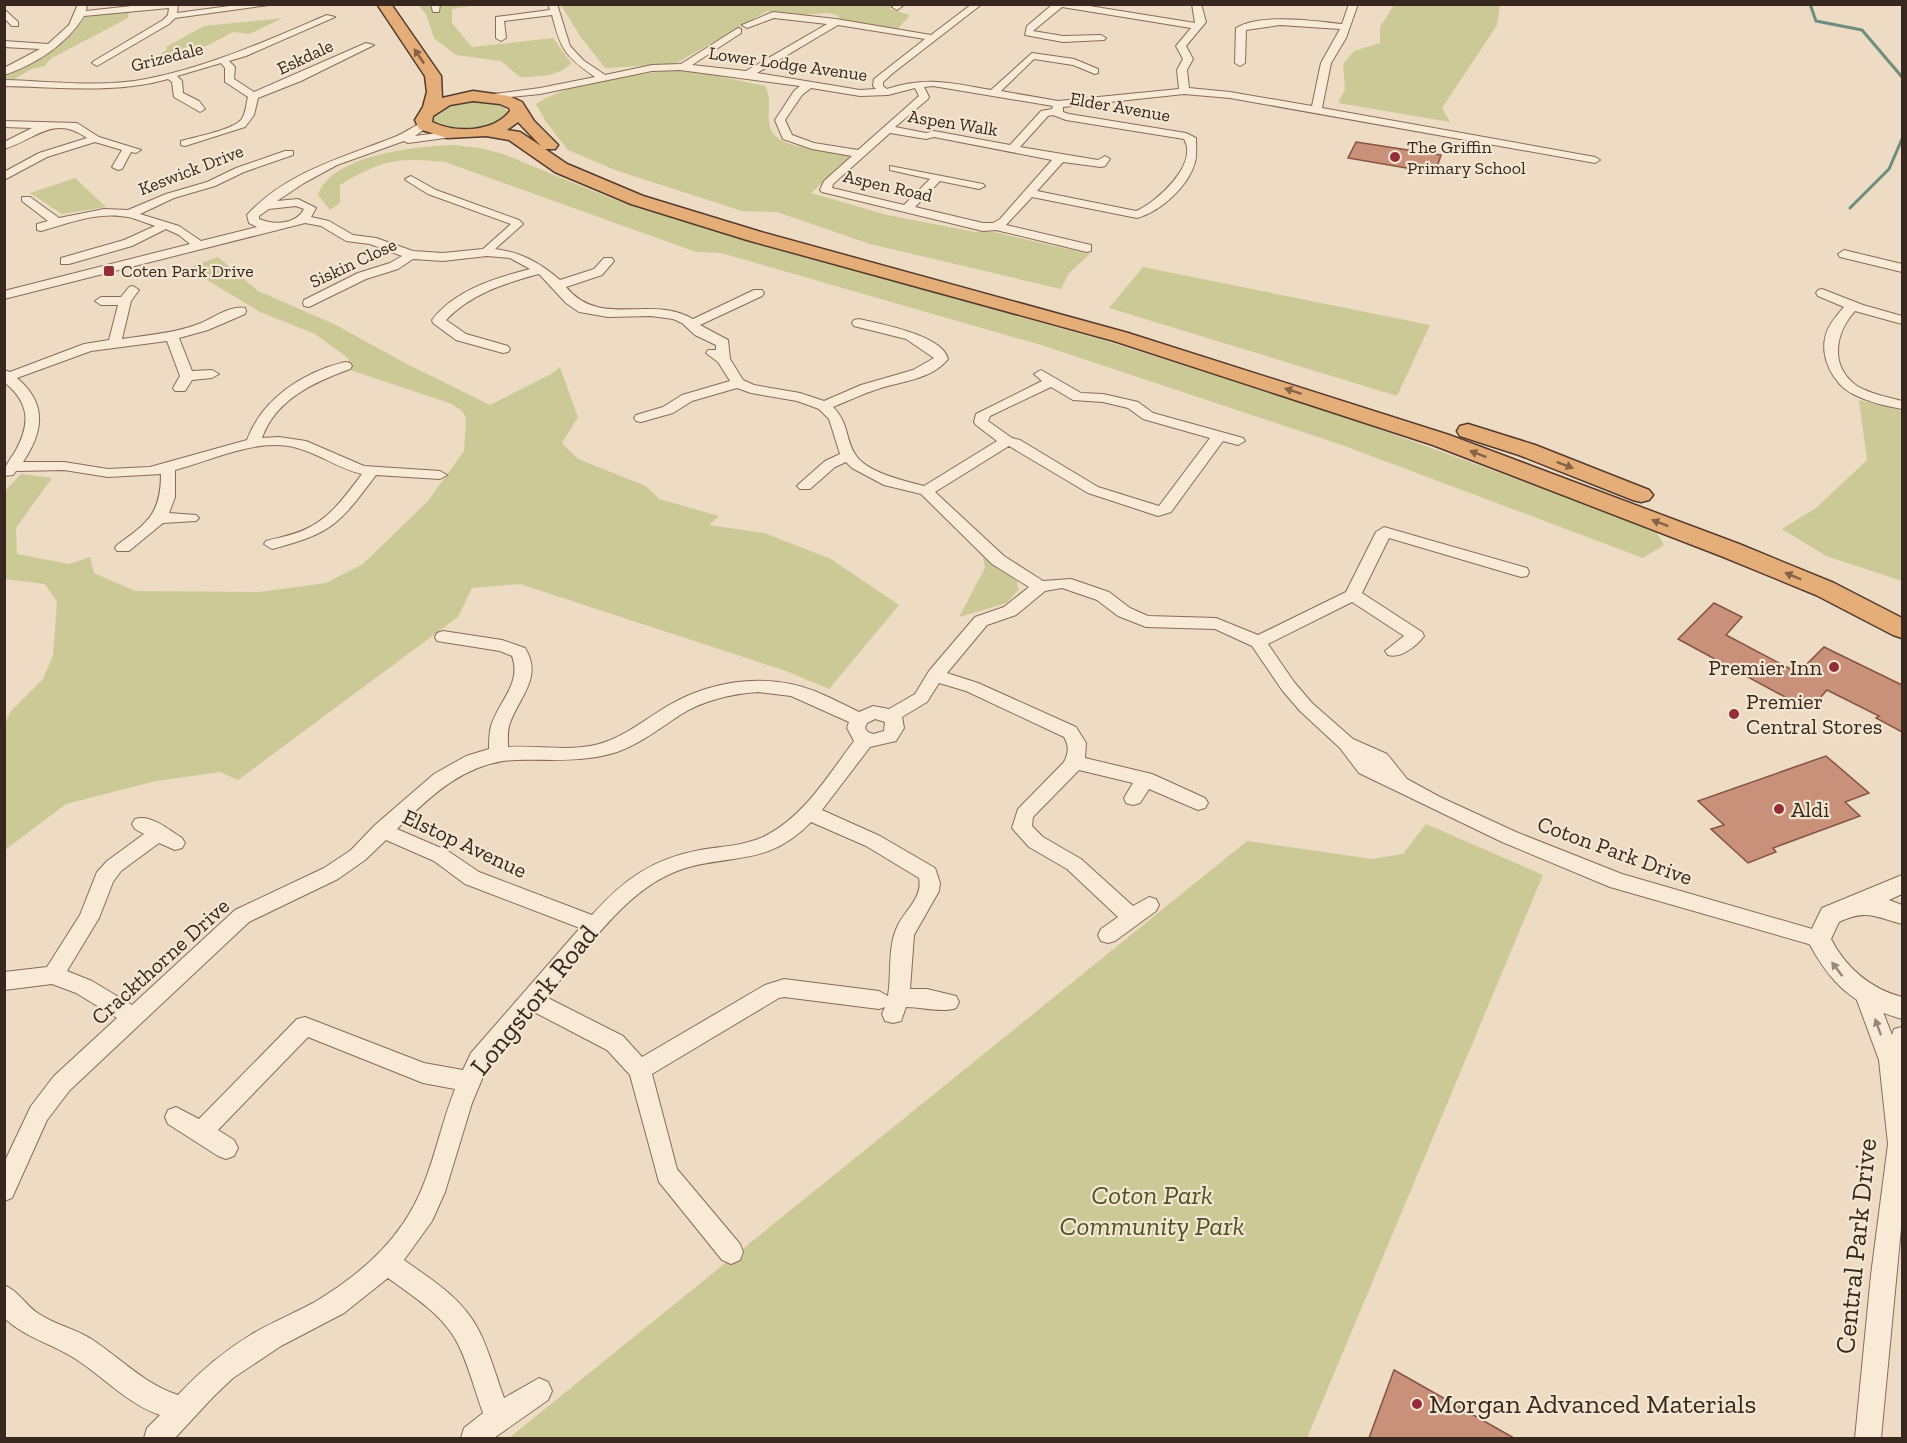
<svg xmlns="http://www.w3.org/2000/svg" width="1907" height="1443" viewBox="0 0 1907 1443" font-family="'Zilla Slab',serif">
  <style>
    .green { fill: #cbca97 }
    .lines { fill: none; stroke-linecap: round; stroke-linejoin: round }
    .stream { stroke: #6c8e81; stroke-width: 3 }
    .building { fill: #ca917a; stroke: #855341; stroke-width: 1.5 }
    .minor-casing { stroke: #876c5a; stroke-width: 2 }
    .tertiary-casing { stroke: #876c5a; stroke-width: 2 }
    .trunk-casing { stroke: #543b2e; stroke-width: 3 }
    .minor { fill: #f8ead6; fill-rule: evenodd }
    .tertiary { fill: #f8ead6; fill-rule: evenodd }
    .trunk { fill: #e5ad78; fill-rule: evenodd }
    .oneway { fill: #856346 }
    .oneway2 { fill: #98887a }
    .poi-dot { fill: #942c39; stroke: #f5e6d2; stroke-width: 2 }
    .labels { text-anchor: middle; stroke-width: 4.5; stroke-linejoin: round; paint-order: stroke }
    .far-street-label { font-size: 18px; fill: #37271e; stroke: #f5e6d2 }
    .far-poi-label { font-size: 18px; fill: #37271e; stroke: #f5e6d2; text-anchor: start }
    .poi-label { font-size: 22px; fill: #37271e; stroke: #f5e6d2; text-anchor: start }
    .street-label { font-size: 22px; fill: #37271e; stroke: #f5e6d2 }
    .near-street-label { font-size: 27px; fill: #37271e; stroke: #f5e6d2 }
    .near-park-label { font-size: 27px; font-style: italic; fill: #4d5325; stroke: #f5e6d2 }
    .near-poi-label { font-size: 27px; fill: #37271e; stroke: #f5e6d2; text-anchor: start }
  </style>
  <rect width="100%" height="100%" fill="#eddbc3"/>
  <g class="green">
    <path d="M894,4L890,9L910,15L897,30L839,19L838,15L826,13L804,15L767,11L675,64L605,68L580,36L561,5Z"/>
    <path d="M418,5H478L452,9V23L472,47L553,38L571,63C559,77 537,77 520,77L501,61L456,55L434,38L426,14Z"/>
    <path d="M1394,5H1500L1497,25L1442,108L1450,122L1338,103L1345,89L1343,64L1354,51L1380,43V27Z"/>
    <path d="M129,11L128,18L50,59L45,66L31,69L15,79V82L4,77C33,61 67,45 85,17Z"/>
    <path d="M283,18L249,34L233,32L197,51L188,54L181,53L138,67L167,50L166,47L204,26Z"/>
    <path d="M668,70L703,73L765,86C773,100 766,112 770,127C779,154 830,145 851,157L811,193L887,215L975,232L989,231L1090,254L1069,273L1061,289L870,244L777,212L742,211L615,170L568,150L546,122L536,104C573,80 625,78 668,70Z"/>
    <path d="M476,100C487,102 500,100 507,111L506,115C493,127 438,140 432,118C441,103 461,103 476,100Z"/>
    <path d="M454,145L480,148L503,154L610,198L727,234L1109,342L1338,414L1655,530L1664,545L1643,558L1342,445L1041,345L721,253L696,252L445,162C398,157 381,160 340,185V203L330,210L318,195C331,155 417,146 454,145Z"/>
    <path d="M75,178L106,207L62,214L30,193Z"/>
    <path d="M218,257L258,291L334,324L405,363L490,405L551,374L560,367L578,417L562,443L578,459L646,486L659,499L719,516L709,525L764,533L831,559L899,605L829,689L786,671L520,584L472,588L458,617L238,780L220,772L156,781L66,804L5,850V723L11,711L43,679L53,655L57,602L45,584L5,579V491L21,474L52,478L16,528L17,554L69,564L90,557L94,573L135,591L259,592L326,583L363,564L428,501L464,451L466,419L463,412L452,404L350,370L348,358L315,334L260,312L187,268Z"/>
    <path d="M1143,267L1430,325L1397,396L1109,308Z"/>
    <path d="M1859,400L1902,411V581L1826,556L1782,529L1816,508L1867,460Z"/>
    <path d="M983,558L1017,581L1018,590L1007,603L959,617L985,568Z"/>
    <path d="M1426,824L1543,875L1307,1438H509L1247,841L1372,859L1403,854Z"/>
  </g>
  <g class="lines">
    <g class="stream">
      <path d="M1810,4L1816,21L1862,30L1902,77"/>
      <path d="M1850,208L1889,169L1902,139"/>
    </g>
  </g>
  <g class="building">
    <path d="M1356,142L1441,155L1435,173L1348,158Z"/>
    <path d="M1714,603L1742,617L1726,635L1798,673L1824,647L1902,685V732L1876,718L1879,716L1827,690L1809,710L1678,639Z"/>
    <path d="M1826,756L1869,793L1845,802L1860,816L1773,848L1776,852L1748,863L1711,829L1724,825L1698,801Z"/>
    <path d="M1394,1370L1514,1438H1369Z"/>
  </g>
  <g class="lines">
    <defs>
      <g id="minor">
        <path d="M78,4H87L86,11L150,4H178L177,13L245,4H276L175,18L169,24L97,66L92,63L94,61L163,20L168,15L169,8L84,16C67,44 35,65 4,75V68L40,49L4,47V41L48,44L69,25Z"/>
        <path d="M431,4H440L439,12H433Z"/>
        <path d="M548,4H557L570,46L583,60L605,75L652,65L681,64L738,28L741,29V33L692,65L746,71L827,24L774,18L747,28L742,25L773,12L836,19L931,35L972,4H982L893,73L883,82V86L887,89C926,76 951,83 991,90L1032,53L1074,59L1098,69V73L1095,74L1073,65L1034,59L1001,91L1058,101L1179,89L1177,70L1183,59L1176,46L1191,28L1062,7L1033,31L1063,36L1101,35L1106,38L1104,40L1063,42L1025,35L1027,26L1053,4H1077L1195,23L1192,4H1201L1206,22L1186,46L1193,59L1187,70L1189,88L1230,92L1312,106L1321,63L1340,29L1280,25L1246,30L1245,63L1240,66L1235,63L1236,28C1259,13 1315,21 1342,24L1349,4H1358L1346,38L1331,63L1322,108L1595,157L1600,160L1595,163L1230,98L1184,94L1063,107V112L1069,114L1186,133L1196,138C1196,146 1197,155 1195,162C1189,186 1160,212 1137,218L1032,197L1006,225L1091,245V251L1087,252L996,230L983,231L822,192L820,190L824,181L852,156L812,149L783,139L775,120L794,91L800,86L680,70L652,71L540,94L490,99V95L494,94L540,88L595,77C565,56 561,50 552,15L504,21L506,38L501,41L496,38V17L550,10ZM838,25L925,39L874,79L873,86L876,89L860,90L757,73ZM933,86L1053,106L1052,109L1041,111L1010,145L934,131L926,133L895,127L928,99L929,97L924,87ZM811,88L860,96L888,95L915,88L919,96L858,150L814,143L792,135L785,120L802,95ZM1053,115L1066,120L1184,139C1199,164 1157,202 1136,211L1037,191L1063,162L1101,167L1105,166L1110,159L1105,156L1098,160L1020,147L1048,116ZM890,133L926,139L934,137L1052,160L1000,219L993,223H983L915,207L940,181L979,189L985,186L983,184L890,166V170L930,179L904,205L832,188L833,184Z"/>
        <path d="M895,4H905L897,10L892,7Z"/>
        <path d="M4,9L18,22V26H12L4,18Z"/>
        <path d="M327,15L335,17L246,56L229,61L235,67L234,79L254,92L366,43L374,45L301,81L258,98L254,115L245,127L185,146L181,145V141C195,137 232,130 241,120C246,114 246,104 248,97L225,82V68L221,63L177,76L182,81L183,93L199,101L205,109L200,112L174,97L172,82L168,79C116,94 59,87 4,86V80C50,81 101,88 146,79C209,67 268,40 327,15Z"/>
        <path d="M4,121L77,123L99,137L141,150L136,153L131,152L122,169L118,170L112,167L122,150L95,142L47,157L4,180V172L39,153L87,138C54,114 36,139 4,149V142L32,128L4,127Z"/>
        <path d="M425,122L430,125L415,136L452,131L457,134L452,137L408,143L404,141L337,165L304,183L277,201L298,199L316,208L311,217L329,221L353,235L376,238L413,251L443,253L483,249L511,224L428,194L407,181L405,179L411,176L436,190L519,220L523,224L495,249C521,252 540,263 560,280L594,269L604,258H612L614,261L602,275L566,287C600,329 651,294 693,319L754,290H762L764,293L762,296L700,325L728,340L730,359L743,380L754,385L800,393L824,401L861,385L913,370L934,358L906,339L854,326L852,323L854,320L859,319C880,324 943,335 948,359C931,380 901,381 878,389C862,394 848,401 833,407C849,423 845,438 855,454C865,472 905,481 924,486L997,441L976,425L974,422L976,414L1042,381L1034,374L1041,370L1081,393L1103,394L1138,402L1153,413L1243,438L1245,441L1238,445L1223,441L1171,512L1158,516L1088,493L1009,446L935,492L1004,556L1043,581L1071,579L1109,592L1130,608L1148,616L1216,618L1258,635L1346,592L1376,532L1384,527L1527,568L1529,572L1527,576L1521,577L1389,538L1362,593L1422,632L1424,636C1417,646 1400,659 1388,655L1385,651L1404,636L1352,602L1268,644L1294,682L1312,703L1353,739L1387,754L1407,779L1440,797L1516,832L1622,874L1826,933L1829,939L1826,945L1819,947L1610,887L1502,842L1359,773L1340,748L1300,711L1282,690L1252,646L1215,629L1146,627L1118,616L1097,600L1062,588L1045,591L1016,615L987,625L947,673L978,683L1076,727L1086,743L1085,758L1152,774L1205,798L1208,803L1205,808L1198,810L1149,789L1140,803L1133,805L1126,803L1124,798L1133,783L1079,770L1033,817L1032,826L1043,837L1081,859L1133,906L1149,897L1156,899L1159,905L1156,911L1115,941L1108,943L1101,941L1098,935L1101,929L1118,917L1067,869L1029,847L1012,828L1018,809L1064,762C1069,752 1069,746 1064,737L966,691L939,683L927,702L902,717L904,728L896,741L870,747L822,810L880,836L935,868L940,883L939,891L914,935L910,989H927L956,996L959,1002L956,1008C943,1013 921,1007 906,1007L901,1021L893,1023L885,1021L882,1014L885,1007L879,1009L784,997L779,998L652,1074L677,1169L740,1244L743,1252L740,1260L731,1264L722,1260L659,1182L630,1075L607,1050L534,1012L487,1067L472,1103L445,1192L432,1221L404,1260C432,1280 462,1298 478,1329C489,1350 496,1376 504,1398L539,1378L548,1382L552,1391L548,1400L494,1438H461L464,1428L483,1413C475,1391 469,1367 459,1346C445,1316 414,1297 388,1278L344,1313L281,1346L233,1378L213,1397L175,1438H144L147,1428L160,1415C127,1404 103,1376 74,1358C50,1343 26,1338 4,1318V1285C19,1291 26,1306 39,1314C56,1325 76,1329 93,1340C121,1359 145,1384 178,1395C200,1371 224,1351 252,1334C272,1322 293,1314 313,1303C347,1283 380,1257 402,1225C431,1185 437,1134 455,1089L423,1083L308,1037L218,1130L234,1140L238,1148L234,1156L226,1159L218,1156L168,1124L165,1117L168,1110L176,1107L199,1119L297,1019L305,1017L424,1063L463,1070L471,1053L580,928L465,884L434,861L386,840L365,860L338,879L249,922L70,1090L47,1120L12,1198L4,1201V1163L31,1106L54,1076L117,1018L76,993L52,984L4,990V972L47,967L80,915L97,872L107,861L144,834L135,829L132,824L135,819C151,814 169,830 182,838L185,843L182,848L175,850L159,843L121,871L113,882L99,918L67,971L92,981L132,1005L235,910L324,868L351,850L375,825L434,774L466,756L489,749C489,742 489,733 491,726C499,700 522,684 512,656L500,651L437,641L435,637L437,633L443,631L502,640L525,648C543,677 520,696 510,723C507,731 508,739 508,747C537,745 570,752 599,744C627,736 646,718 671,704C716,679 769,673 817,692C831,698 845,705 859,712L873,706L889,709L915,694L929,671L975,617L1004,607L1029,587L992,564L921,494L884,485L852,468L846,462L835,467L810,489H800L797,486L800,483L825,461L840,454L829,419L819,409L797,401L751,393L737,388L692,401L673,413L641,422L636,421L634,418L636,415L663,407L682,395L730,381L718,362L706,353L708,350H716V345L695,335L682,323L673,319L651,316L608,317L579,312L566,303L539,274C505,283 471,294 446,320L466,334L508,346L510,349L508,352L503,353L456,340L433,323L432,320C455,290 495,278 530,269L510,258L487,256L443,261L413,259L398,269L366,279L309,307L304,306L303,303L304,300L358,273L390,263L402,256L370,244L346,241L321,226L305,223L4,299V291L190,244L179,235L166,229L132,246L69,264H61V258L124,240L155,226C146,223 137,219 128,217C98,211 69,223 41,231L37,230V224L48,221L22,201V197H30L59,218L104,209L128,210L166,194L207,182L236,168L285,151H293V155L244,172L215,186L174,198L140,214L179,226L201,241L257,227L249,223L247,215C285,173 341,158 392,138C404,134 414,125 425,122ZM296,206L304,209C296,225 273,225 259,219V216L269,209ZM1051,387L1073,400L1103,402L1128,408L1143,419L1210,438L1159,506L1098,487L1020,440L1012,438L988,421L990,416ZM758,692L791,696L849,722L847,728L854,741C829,774 805,815 767,835C746,846 722,846 700,850C652,859 623,880 592,915L479,872L448,851L397,829C431,795 467,761 517,760C551,759 583,763 617,752C641,743 659,729 680,715C704,700 730,694 758,692ZM875,719L885,722L884,731L873,734L868,732L865,728L867,723ZM811,822L866,846L919,878C923,897 906,909 898,925C887,947 892,972 888,996L879,991L784,979L765,985L642,1057L623,1036L546,997C581,957 620,897 668,875C722,850 763,872 811,822Z"/>
        <path d="M1844,250L1902,264V272L1840,257L1838,254Z"/>
        <path d="M133,286L139,290L131,301L122,339C149,335 176,333 201,323C213,318 231,305 245,308L246,311L245,314L208,330L179,338L192,371L212,370L219,374L212,378L192,380L185,391H175L173,388L180,376L167,341L91,351L17,378C48,404 43,432 23,462H64L108,469L150,467L247,440C262,399 303,372 345,362L350,363L352,366L350,369C314,382 275,400 262,438L279,437L306,441L364,466L440,471L447,475L440,479L376,475C339,524 333,533 272,549L264,544L266,541C280,537 295,535 308,528C331,517 346,495 362,474C339,469 320,454 297,448C258,437 213,460 175,470V497L169,513L196,515L199,518L196,521L163,523L129,551H117L115,548L117,545C148,523 161,513 161,474L108,477L64,470L16,471L13,475L4,476C4,465 11,459 16,450C31,422 29,402 4,382V370L10,372L84,344L109,340L118,305H101L95,301L101,297H121L129,287Z"/>
        <path d="M1822,289L1863,305L1902,316V324L1855,311C1835,333 1829,366 1857,386C1871,394 1887,397 1902,401V409C1886,406 1868,402 1853,394C1833,384 1819,356 1826,334C1829,324 1837,315 1844,307L1818,296L1816,293L1818,290Z"/>
        <path d="M1866,986L1874,989L1892,1035L1894,1029L1902,1027V1218L1881,1438H1855L1871,1275L1888,1144L1879,1060L1855,995L1858,989Z"/>
      </g>
      <path id="tertiary" d="M1902,875V894L1889,900L1902,905V924C1875,917 1867,909 1839,922L1831,939C1846,968 1871,989 1902,997V1019C1853,1005 1830,984 1807,939L1822,908Z"/>
      <g id="trunk">
        <path d="M377,4H391L441,76L442,98L473,91L509,96L522,102L534,121L558,145L555,149H545L567,164L643,196L761,232L1128,333L1449,435L1739,544L1834,583L1902,618V638L1893,635L1816,595L1721,556L1433,445L1114,341L747,240L631,204L555,172L509,140L486,136L447,138L419,129L415,120L423,107L427,92L425,76ZM473,101L500,104L509,108L510,111C493,133 455,133 432,122L433,116L450,105ZM518,122L541,146L520,132L507,130Z"/>
        <path d="M1468,424L1535,445L1649,490L1653,495L1649,500L1641,502L1633,500L1519,455L1460,436L1457,431L1460,426Z"/>
      </g>
    </defs>
    <use href="#minor" class="minor-casing"/>
    <use href="#tertiary" class="tertiary-casing"/>
    <use href="#trunk" class="trunk-casing"/>
    <use href="#minor" class="minor"/>
    <use href="#tertiary" class="tertiary"/>
    <use href="#trunk" class="trunk"/>
  </g>
  <defs><path id="oneway-solid" d="M-6-.8H1V-3.2L6.5 0L1 3.2V.8H-6Z" transform="scale(1.5)"/></defs>
  <g class="oneway">
    <use href="#oneway-solid" transform="translate(419 56) rotate(-124)"/>
    <use href="#oneway-solid" transform="translate(1293 391) rotate(-162)"/>
    <use href="#oneway-solid" transform="translate(1478 454) rotate(-159)"/>
    <use href="#oneway-solid" transform="translate(1565 465) rotate(21)"/>
    <use href="#oneway-solid" transform="translate(1660 523) rotate(-159)"/>
    <use href="#oneway-solid" transform="translate(1793 576) rotate(-157)"/>
  </g>
  <g class="oneway2">
    <use href="#oneway-solid" transform="translate(1837 969) rotate(-127)"/>
    <use href="#oneway-solid" transform="translate(1878 1027) rotate(-110)"/>
  </g>
  <g class="poi-dot">
    <circle cx="1395" cy="157" r="6"/>
    <rect x="103" y="265" width="12" height="12" rx="3"/>
    <circle cx="1834" cy="667" r="6"/>
    <circle cx="1734" cy="714" r="6"/>
    <circle cx="1779" cy="809" r="6"/>
    <circle cx="1417" cy="1404" r="6"/>
  </g>
  <g class="labels">
    <g class="far-street-label">
      <text transform="translate(167 57) rotate(-14)" y="6">Grizedale</text>
      <text transform="translate(305 57) rotate(-25)" y="6">Eskdale</text>
      <text transform="translate(788 64) rotate(8)" y="6">Lower Lodge Avenue</text>
      <text transform="translate(1120 107) rotate(10)" y="6">Elder Avenue</text>
      <text transform="translate(953 123) rotate(9)" y="6">Aspen Walk</text>
      <text transform="translate(191 170) rotate(-21)" y="6">Keswick Drive</text>
      <text transform="translate(888 186) rotate(13)" y="6">Aspen Road</text>
      <text transform="translate(353 263) rotate(-25)" y="6">Siskin Close</text>
    </g>
    <g class="far-poi-label">
      <text x="1407" y="153">The Griffin<tspan x="1407" dy="21">Primary School</tspan></text>
      <text x="121" y="277">Coten Park Drive</text>
    </g>
    <g class="poi-label">
      <text x="1822" y="675" text-anchor="end">Premier Inn</text>
      <text x="1746" y="709">Premier<tspan x="1746" dy="25">Central Stores</tspan></text>
      <text x="1791" y="817">Aldi</text>
    </g>
    <g class="street-label">
      <text transform="translate(465 843) rotate(25)" y="8">Elstop Avenue</text>
      <text transform="translate(1615 850) rotate(20)" y="8">Coton Park Drive</text>
      <text transform="translate(160 961) rotate(-42)" y="8">Crackthorne Drive</text>
    </g>
    <g class="near-street-label">
      <text transform="translate(534 1000) rotate(-51)" y="9">Longstork Road</text>
      <text transform="translate(1856 1246) rotate(-84)" y="9">Central Park Drive</text>
    </g>
    <g class="near-park-label">
      <text x="1152" y="1204">Coton Park<tspan x="1152" dy="31">Community Park</tspan></text>
    </g>
    <g class="near-poi-label">
      <text x="1429" y="1413">Morgan Advanced Materials</text>
    </g>
  </g>
  <rect width="1907" height="1443" fill="none" stroke="#37271e" stroke-width="12"/>
</svg>
